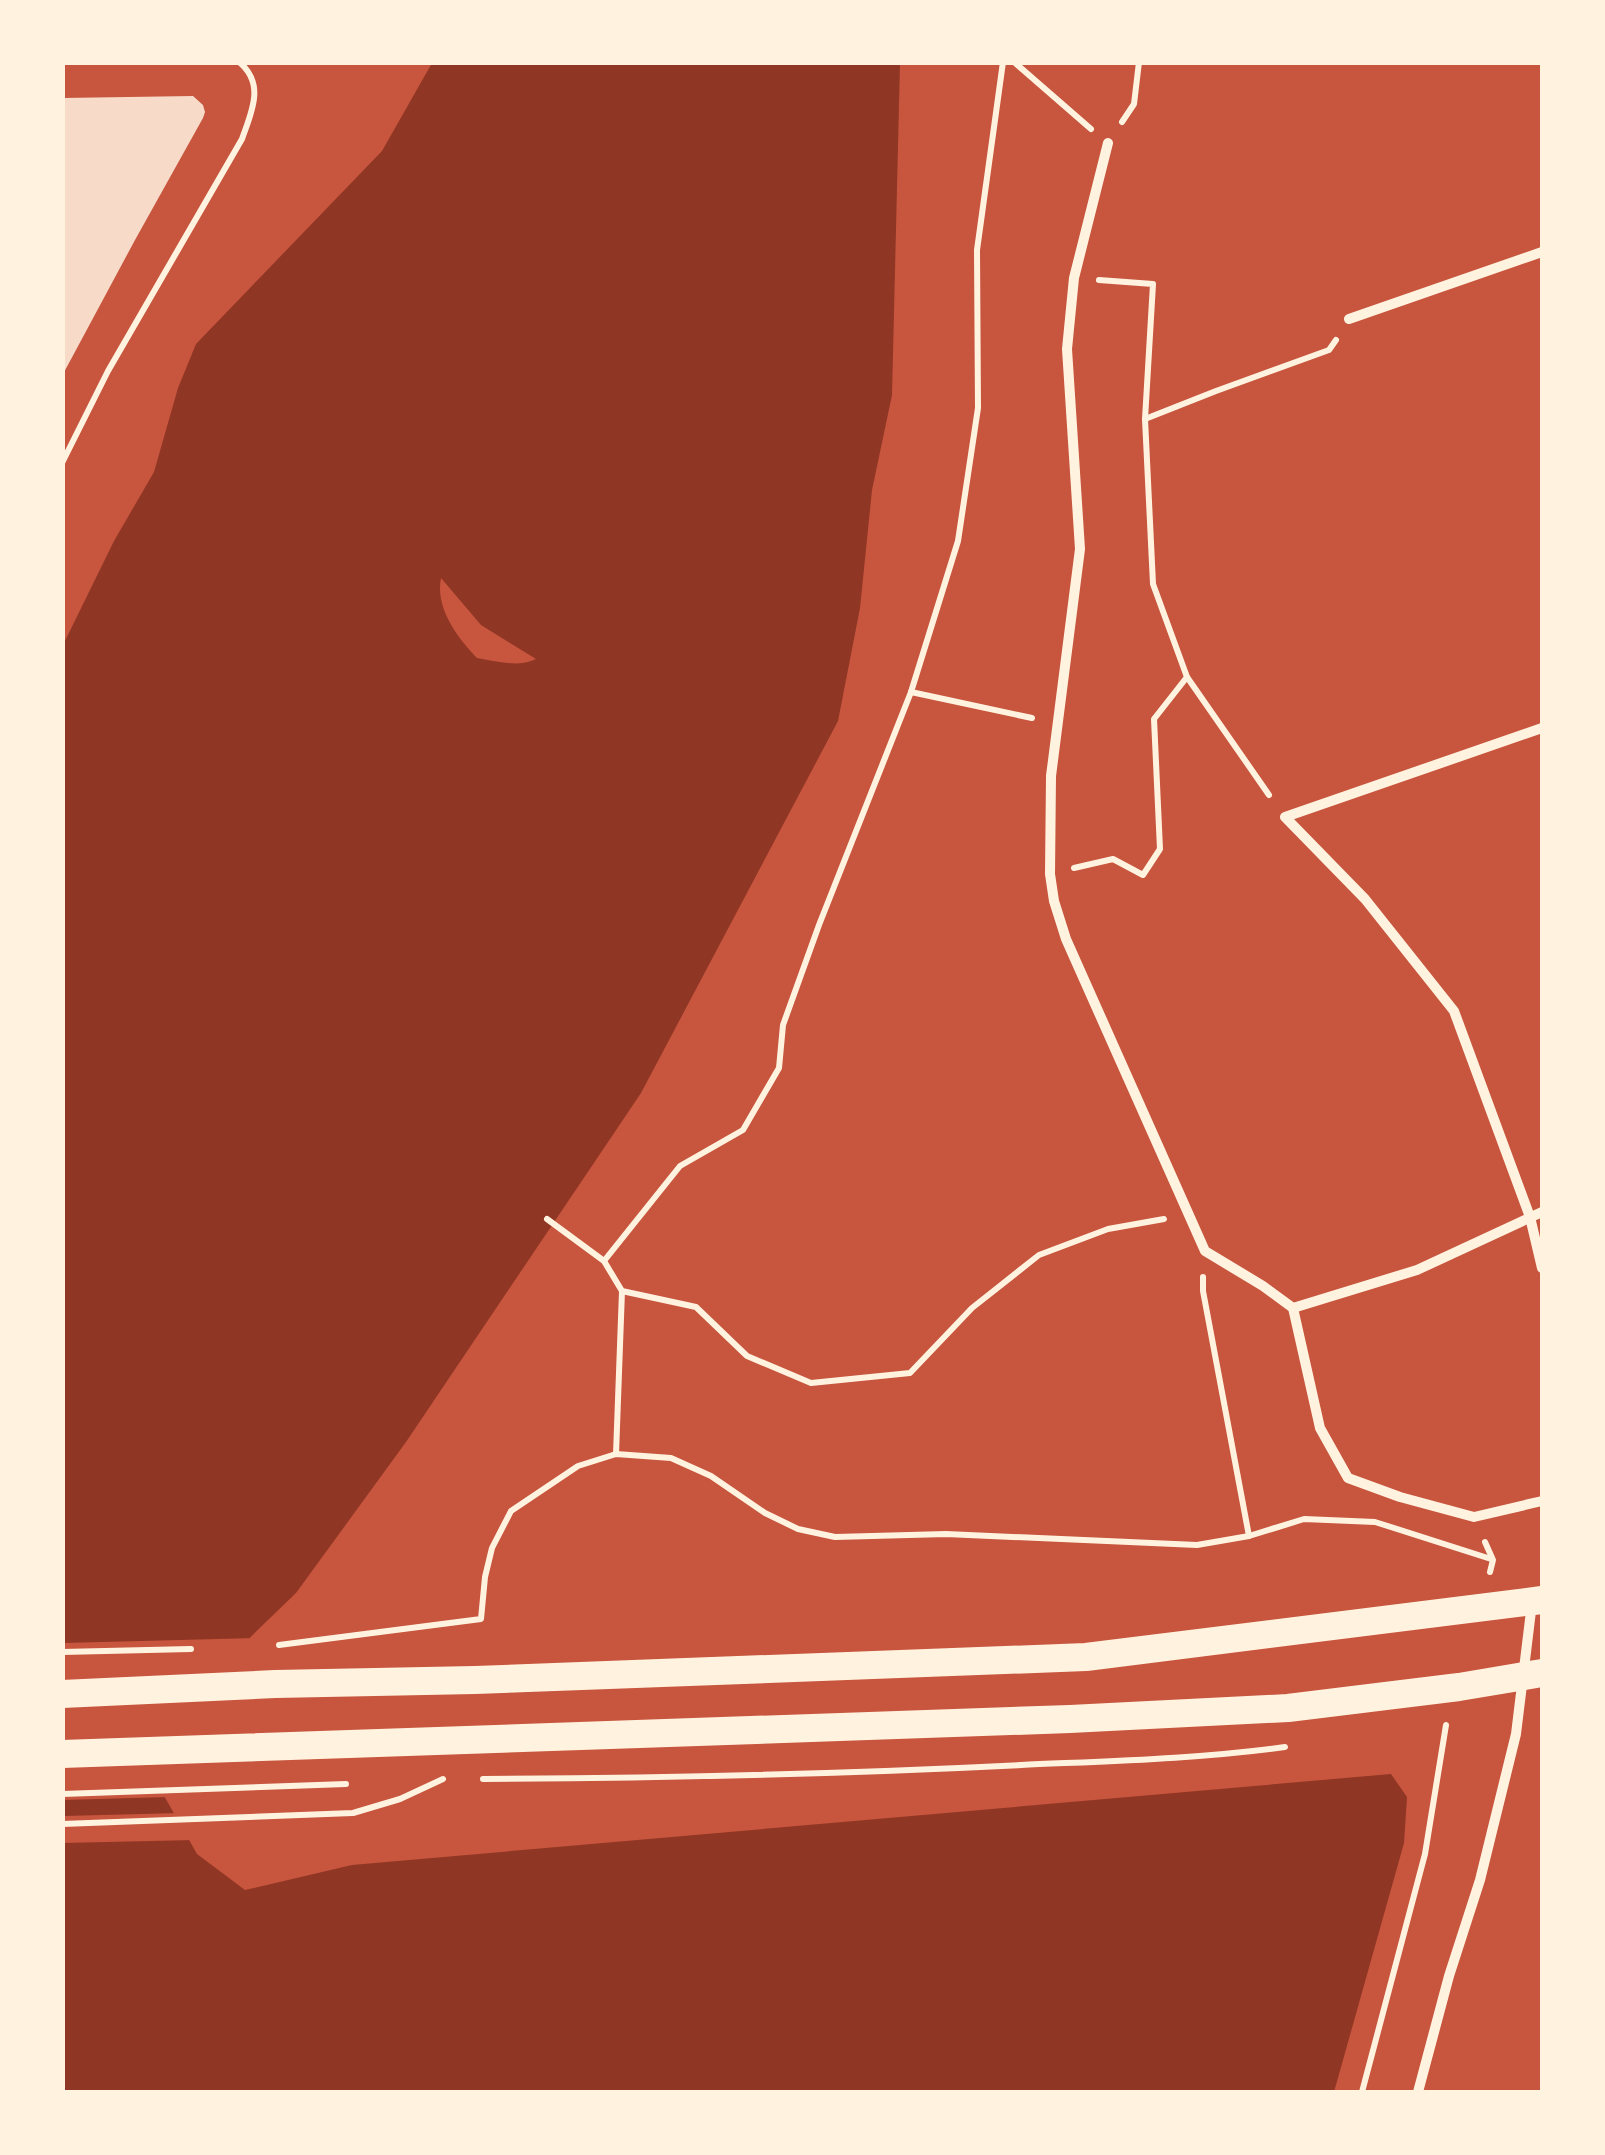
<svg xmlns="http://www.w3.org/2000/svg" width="1605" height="2155" viewBox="0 0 1605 2155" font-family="'Alegreya Sans',sans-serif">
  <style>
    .water { fill: #8f3625; fill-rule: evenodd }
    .pier { fill: #c8553d }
    .building { fill: #f7dbc8 }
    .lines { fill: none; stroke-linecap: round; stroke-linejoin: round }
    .path { stroke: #fff3e0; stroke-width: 6 }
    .minor { stroke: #fff3e0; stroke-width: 10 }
    .trunk { stroke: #fff3e0; stroke-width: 28 }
  </style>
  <rect width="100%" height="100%" fill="#c8553d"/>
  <path class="water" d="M432,63H900L892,395L872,490L860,608L838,721L641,1093L406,1442L296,1593L175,1710L163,1794L197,1854L245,1890L352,1865L1391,1774L1407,1797L1404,1843L1334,2092H63L62,647L114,541L154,472L178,388L196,344L382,151ZM441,578L481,625L536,659C518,668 496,661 477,658C457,637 435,608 441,578Z"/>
  <g class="pier">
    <path d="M256,1638L180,1712L168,1793L170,1797L62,1800L63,1643Z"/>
    <path d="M180,1813L195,1840L63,1843V1816Z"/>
  </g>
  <path class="building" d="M193,96L203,105L205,112L203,118L135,240L62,376V98Z"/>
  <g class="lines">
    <g class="path">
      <path d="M1014,62L1091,129"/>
      <path d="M1122,122L1134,104L1139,62"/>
      <path d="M1099,280L1153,284L1145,419L1153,584L1187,677L1269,795"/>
      <path d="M1145,419L1216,391L1329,350L1336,340"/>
      <path d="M62,463L108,371L242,139C251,113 266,84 239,62"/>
      <path d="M911,692L1032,718"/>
      <path d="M1074,868L1113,859L1143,875L1160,849L1154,719L1187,677"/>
      <path d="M547,1219L604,1261L622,1291L696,1307L747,1356L811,1383L910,1373L972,1308L1039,1255L1108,1229L1164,1219"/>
      <path d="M604,1261L680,1166L743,1130L779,1068L783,1025L819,925L911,692L958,541L978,408L977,250L1003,62"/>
      <path d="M1203,1277V1291L1249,1536"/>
      <path d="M616,1454L622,1291"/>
      <path d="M1485,1542L1493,1560L1490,1572"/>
      <path d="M279,1645L481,1619L485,1577L492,1548L511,1511L578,1466L616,1454L671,1458L711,1476L765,1513L798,1529L835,1537L946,1534L1197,1545L1249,1536L1304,1519L1375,1522L1491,1559"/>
      <path d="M62,1652L191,1649"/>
      <path d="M483,1779C663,1778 842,1774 1021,1765C1109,1761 1197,1759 1285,1747"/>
      <path d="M62,1794L346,1784"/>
      <path d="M62,1824L353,1813L400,1799L443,1779"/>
      <path d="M1362,2092L1425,1854L1446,1725"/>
    </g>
    <g class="minor">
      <path d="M1108,143L1074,278L1067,349L1080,549L1051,776L1050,874L1054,901L1066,939L1205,1251L1263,1286L1293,1308L1320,1428L1348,1478L1400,1497L1474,1517L1542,1501"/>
      <path d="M1349,319L1542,252"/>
      <path d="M1542,728L1285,817L1365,899L1454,1011L1530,1217L1542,1268"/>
      <path d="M1293,1308L1417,1270L1542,1212"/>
      <path d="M1418,2092L1449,1976L1480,1880L1516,1734L1532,1603"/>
    </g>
    <g class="trunk">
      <path d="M62,1694L275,1684L475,1680L1086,1657L1542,1600"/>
      <path d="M62,1754L1070,1719L1288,1708L1459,1687L1542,1673"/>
    </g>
  </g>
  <rect width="1605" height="2155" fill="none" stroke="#fff3e0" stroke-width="130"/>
</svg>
